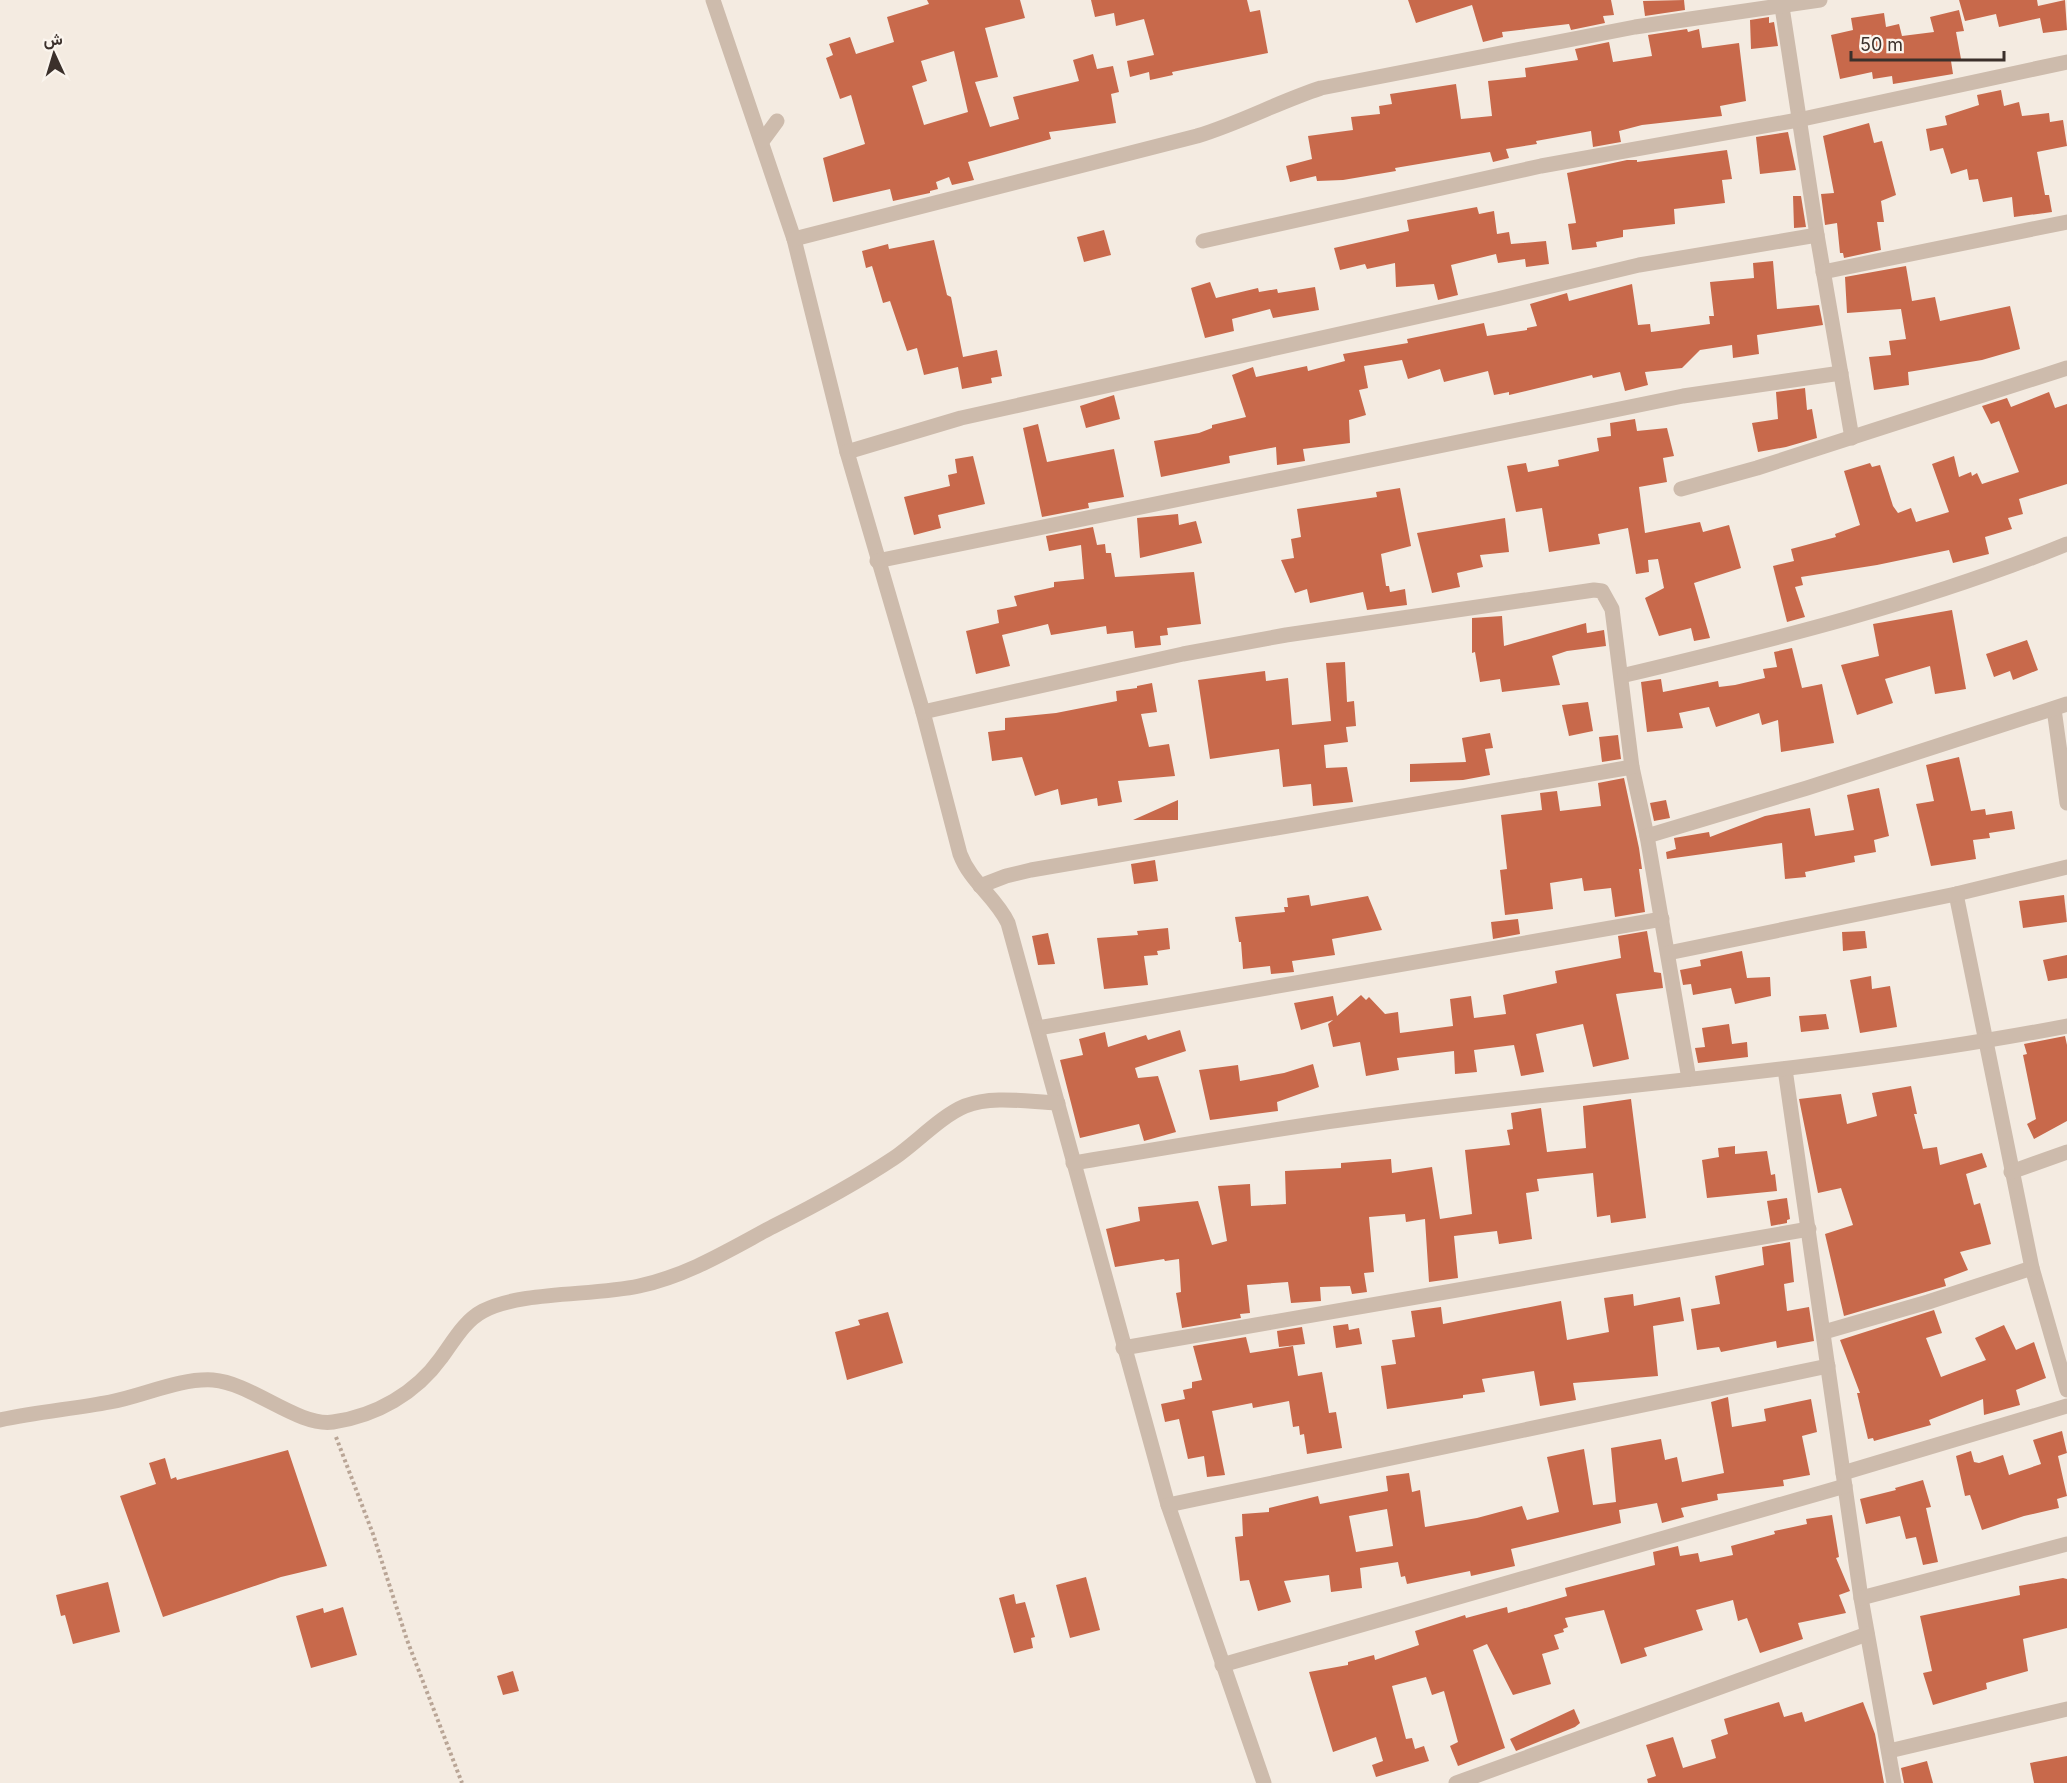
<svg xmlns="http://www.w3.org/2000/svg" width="2067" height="1783" viewBox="0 0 2067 1783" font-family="Inter,Vazirmatn,sans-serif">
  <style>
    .building { fill: #c8694b; fill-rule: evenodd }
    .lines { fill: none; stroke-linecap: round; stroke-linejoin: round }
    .path { stroke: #b9a596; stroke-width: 4; stroke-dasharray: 3 3; stroke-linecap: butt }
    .minor { stroke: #cdbbac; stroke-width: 15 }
  </style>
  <rect width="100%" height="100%" fill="#f4ebe1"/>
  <g class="building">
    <path d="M927,0H1020L1025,18L985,28L998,77L975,82L990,127L1019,119L1013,97L1079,81L1073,60L1093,54L1097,69L1113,66L1119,92L1111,94L1116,123L1049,132L1051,139L968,162L974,180L952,185L949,177L936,182L938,189L930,191V193L893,201L890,189L833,202L823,158L865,144L851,95L840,99L826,58L833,55L829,44L850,37L856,54L894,42L887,17L929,4ZM954,51L968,112L924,125L912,86L927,81L921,61Z"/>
    <path d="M1091,0H1247L1250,12L1260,10L1268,53L1172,72L1173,75L1150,80L1149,72L1130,77L1127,61L1154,55L1144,19L1116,26L1114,13L1095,17Z"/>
    <path d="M1408,0H1611L1614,15L1603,16L1605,23L1571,30L1569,24L1502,32L1503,37L1483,42L1472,5L1416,23Z"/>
    <path d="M1684,0L1685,10L1645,16L1643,1Z"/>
    <path d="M1959,0H2037L2038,6L2065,0L2067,30L2043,33L2040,18L1999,27L1996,14L1965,21Z"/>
    <path d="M1959,10L1964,31L1956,32L1961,59L1951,61L1953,74L1893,84L1892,76L1873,79L1872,72L1840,79L1831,35L1853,30L1851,18L1884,13L1886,27L1899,24L1902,36L1934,32L1930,17Z"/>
    <path d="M1769,17V23L1774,22L1778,46L1751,49L1750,20Z"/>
    <path d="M1687,29L1688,32L1699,29L1702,48L1739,43L1746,101L1720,106L1722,116L1642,125L1619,131L1621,142L1593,147L1591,131L1536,141L1537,144L1506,149L1509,158L1493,162L1490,152L1395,168L1396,171L1343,180L1317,181L1316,176L1290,182L1286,166L1312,159L1308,136L1353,130L1351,117L1380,114L1379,106L1392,104L1390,94L1456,84L1461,119L1492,116L1488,81L1526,77L1525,68L1578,60L1575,49L1609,42L1613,62L1652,56L1648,35Z"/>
    <path d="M2001,90L2004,106L2019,102L2022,116L2049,113L2050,122L2063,120L2067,146L2037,152L2045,195H2049L2052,212L2014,217L2012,197L1983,202L1978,179L1969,180L1967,169L1951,174L1943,148L1930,151L1926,129L1947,125L1945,116L1979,105L1977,95Z"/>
    <path d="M1869,123L1874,143L1882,141L1896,195L1881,201L1884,222H1877L1881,250L1844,258L1843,253H1840L1837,223L1825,225L1821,194L1834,193L1823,136Z"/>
    <path d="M1788,132L1796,170L1760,174L1756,137Z"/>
    <path d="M1727,150L1732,179L1722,180L1725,203L1674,209L1675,224L1623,230V237L1596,242L1597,247L1572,250L1568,224L1576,223L1567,173L1627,160H1637V162Z"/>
    <path d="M1793,196H1801L1806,227L1794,228Z"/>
    <path d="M1477,207L1479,214L1494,211L1497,234L1509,232L1511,244L1546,241L1549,264L1526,267L1525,259L1498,263L1496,254L1451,265L1458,295L1438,300L1434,284L1396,287L1395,263L1367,269L1365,264L1340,270L1334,248L1409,231L1407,220Z"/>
    <path d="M1104,230L1111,255L1084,262L1077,237Z"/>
    <path d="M934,240L947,295L951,297L963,357L997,350L1002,376L991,378L992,383L962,389L958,367L924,375L917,348L907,351L890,301L883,303L872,266L866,268L862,251L888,244L889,249Z"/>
    <path d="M1773,261L1777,309L1819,305L1823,325L1757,335L1759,354L1733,358L1732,345L1700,350L1682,368L1645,372L1648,385L1625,391L1620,372L1593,378L1592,375L1509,395V392L1494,395L1488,371L1444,382L1440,369L1408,379L1402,360L1364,366L1368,388L1359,390L1366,415L1349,420L1350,443L1303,449L1305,461L1277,465L1276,447L1229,456L1230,463L1161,477L1154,441L1199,433L1212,428V425L1246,417L1232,375L1253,367L1256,377L1307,366L1308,371L1345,361L1343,354L1408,343L1407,339L1484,323L1487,336L1527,330V328L1537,326L1530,304L1567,293L1569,301L1632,284L1638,325L1650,324L1651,332L1710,324L1709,316H1714L1710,282L1754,278L1753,263Z"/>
    <path d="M1906,266L1912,301L1935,297L1940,321L2010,306L2020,349L1982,360L1908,372L1909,385L1874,390L1869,357L1891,355L1889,341L1906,339L1901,309L1847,313L1845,277Z"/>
    <path d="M1210,282L1216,298L1258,288L1259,292L1277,289L1278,293L1315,287L1319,310L1273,318L1270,309L1232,319L1234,331L1205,338L1191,288Z"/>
    <path d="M1805,388L1807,410L1812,409L1817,438L1786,447L1758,452L1752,423L1778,419L1776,392Z"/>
    <path d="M2049,392L2055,408L2067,404V484L2019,499L2023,514L2008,518L2012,529L1985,537L1989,554L1953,563L1949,550L1877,565L1801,577L1803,585L1795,587L1805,617L1787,622L1773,566L1794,561L1791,549L1836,537L1835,534L1860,525L1844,471L1870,463L1872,467L1880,465L1893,506L1898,513L1911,508L1916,522L1949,512L1932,464L1954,456L1959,477L1971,472L1972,476L1977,473L1982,484L2019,472L1999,421L1991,424L1982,406L2007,398L2011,407Z"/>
    <path d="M1114,395L1120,419L1086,428L1080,406Z"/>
    <path d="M1635,419L1637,431L1667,428L1674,456L1663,458L1667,482L1639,487L1645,533L1700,522L1703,532L1729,525L1741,568L1694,583L1710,638L1694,641L1691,628L1659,636L1645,598L1664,588L1658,559L1648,560L1649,572L1636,574L1628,528L1598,534L1600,544L1549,552L1542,508L1516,512L1507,466L1526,463L1528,472L1559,466L1558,460L1599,451L1597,438L1611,436L1610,423Z"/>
    <path d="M1038,424L1047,462L1114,449L1124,497L1088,503L1089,508L1042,517L1023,428Z"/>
    <path d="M973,456L985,504L938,515L941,528L914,535L904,497L950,486L948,475L957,473L955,459Z"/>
    <path d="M1400,488L1411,546L1381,554L1386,586H1389L1390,592L1405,589L1407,605L1367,610L1363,592L1310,603L1307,589L1295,593L1281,560L1294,558L1291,539L1301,537L1297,509L1377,497L1376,492Z"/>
    <path d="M1178,514L1179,525L1196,521L1202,543L1140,558L1137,518Z"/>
    <path d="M1505,518L1509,552L1480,555L1483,567L1457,573L1460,587L1432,593L1417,533Z"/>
    <path d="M1093,527L1097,545L1105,544L1106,553H1111L1115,577L1194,572L1201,624L1167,628L1168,635L1160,636L1161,645L1135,648L1133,631L1107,634L1106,626L1051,635L1048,624L1002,635L1010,666L976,674L966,631L999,623L997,610L1017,606L1014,596L1054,587V582L1084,579L1081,545L1049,551L1046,536Z"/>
    <path d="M1952,610L1966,689L1935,694L1930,666L1885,679L1893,703L1857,715L1841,665L1879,656L1873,624Z"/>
    <path d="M1502,616L1504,646L1586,623L1587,633L1604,630L1606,646L1567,651L1552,656L1560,685L1502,692L1500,679L1480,682L1475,652L1472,653V618Z"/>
    <path d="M2027,640L2038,670L2013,680L2010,671L1994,677L1986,654Z"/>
    <path d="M1792,648L1802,688L1822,684L1834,743L1781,752L1778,720L1762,725L1759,713L1716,727L1709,707L1679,713L1683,728L1647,732L1641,682L1661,679L1663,692L1718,681L1719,687L1735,685L1765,678L1763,669L1777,667L1774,652Z"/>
    <path d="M1345,662L1347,702L1354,701L1356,726L1346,727L1348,742L1324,745L1326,768L1347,767L1353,802L1313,806L1311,784L1283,787L1279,749L1210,759L1198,680L1265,671L1266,681L1288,678L1292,725L1331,721L1326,663Z"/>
    <path d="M1152,683L1157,712L1141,714L1149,747L1169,744L1175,776L1118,781L1122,802L1098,806L1097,798L1061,805L1058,789L1035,796L1022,757L992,761L988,732L1005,730V718L1056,713L1117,701L1116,691L1137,688V686Z"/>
    <path d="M1588,702L1593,731L1569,736L1562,705Z"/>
    <path d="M1490,733L1493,748L1485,749L1490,775L1463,780L1410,782V764L1466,762L1462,738Z"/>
    <path d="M1618,735L1621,759L1602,762L1599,737Z"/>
    <path d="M1959,757L1971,811L1985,809L1986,815L2012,811L2015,829L1989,833L1990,838L1973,840L1976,859L1931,866L1916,804L1934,801L1926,765Z"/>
    <path d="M1624,778L1639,848L1642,869H1639L1645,912L1615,917L1611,888L1584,891L1582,878L1550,883L1553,909L1505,915L1500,870L1507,869L1501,815L1542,810L1540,793L1557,791L1560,811L1601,806L1598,783Z"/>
    <path d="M1879,788L1889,836L1874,840L1876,852L1854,856L1855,862L1805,872L1806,877L1785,879L1782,843L1667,859L1666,852L1676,849L1674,838L1709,832L1710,837L1765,816L1810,808L1815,836L1854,830L1847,795Z"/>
    <path d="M1178,800V820H1133Z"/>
    <path d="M1666,800L1670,818L1654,821L1650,803Z"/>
    <path d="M1155,860L1158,881L1134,884L1131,864Z"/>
    <path d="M1309,895L1311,906L1368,896L1382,930L1332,939L1335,955L1292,961L1294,972L1271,974L1270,966L1243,969L1241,942H1239L1235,917L1285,912L1284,907H1288L1287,898Z"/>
    <path d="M2064,895L2067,922L2023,928L2019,901Z"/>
    <path d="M1518,919L1520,934L1493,939L1491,922Z"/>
    <path d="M1168,928L1170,949L1157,951L1158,955L1144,956L1148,985L1104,989L1097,938L1138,935L1137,931Z"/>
    <path d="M1647,931L1654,972L1661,973L1663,988L1616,994L1629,1059L1593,1067L1583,1024L1536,1034L1544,1072L1521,1076L1514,1045L1474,1050L1477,1072L1455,1074L1454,1051L1397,1058L1399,1070L1366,1076L1360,1042L1333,1047L1328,1024L1333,1020L1301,1030L1294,1003L1333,996L1337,1016L1361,995L1366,1000L1369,997L1385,1014L1398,1012L1400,1033L1453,1026L1450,999L1471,996L1474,1018L1506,1014L1503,995L1557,983L1555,971L1621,958L1618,936Z"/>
    <path d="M1865,931L1867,948L1843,951L1842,932Z"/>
    <path d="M1048,933L1055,964L1038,965L1032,936Z"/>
    <path d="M1742,951L1747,978L1770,977L1771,996L1735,1004L1731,988L1693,995L1691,984L1683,985L1680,970L1701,966L1700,960Z"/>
    <path d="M2067,955V978L2048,981L2043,960Z"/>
    <path d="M1871,976L1872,989L1890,986L1897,1027L1860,1033L1850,980Z"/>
    <path d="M1826,1014L1829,1029L1801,1032L1799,1016Z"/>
    <path d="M1729,1024L1732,1044L1747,1042L1748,1057L1698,1063L1695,1048L1705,1047L1702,1028Z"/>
    <path d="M1180,1030L1186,1051L1135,1068L1138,1078L1158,1076L1176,1132L1144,1141L1139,1124L1080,1138L1060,1060L1083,1055L1079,1039L1105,1032L1108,1047L1146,1035L1148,1040Z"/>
    <path d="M2065,1036L2067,1045V1121L2034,1139L2027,1124L2036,1119L2023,1055L2027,1054L2024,1044Z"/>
    <path d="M1313,1064L1319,1087L1277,1102L1278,1111L1210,1120L1199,1070L1238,1065L1240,1081L1284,1073Z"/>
    <path d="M1911,1086L1917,1114H1914L1923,1149L1937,1147L1940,1165L1982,1153L1987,1167L1966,1174L1974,1205L1980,1203L1991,1244L1960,1252L1968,1270L1944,1279L1946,1286L1844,1316L1825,1234L1853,1225L1841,1188L1818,1193L1799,1099L1841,1094L1847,1124L1877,1116L1872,1093Z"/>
    <path d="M1631,1099L1646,1218L1611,1223L1610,1215L1597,1217L1593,1173L1537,1179L1539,1191L1526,1193L1532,1239L1499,1244L1497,1231L1454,1236L1458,1278L1429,1282L1425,1219L1406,1222L1405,1214L1369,1217L1374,1272L1364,1273L1367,1292L1352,1294L1350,1286L1320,1287L1321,1301L1291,1303L1288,1282L1247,1285L1250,1313L1240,1314L1241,1318L1182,1328L1176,1293L1181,1292L1179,1259L1165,1261L1164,1259L1115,1267L1106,1229L1140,1221L1138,1207L1198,1201L1212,1245L1227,1241L1218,1186L1250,1184L1251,1206L1286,1204L1285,1171L1341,1168V1163L1391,1159L1392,1173L1432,1167L1440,1219L1472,1214L1465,1150L1510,1145L1507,1130L1513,1129L1511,1113L1541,1108L1547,1152L1586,1148L1583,1106Z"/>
    <path d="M1735,1146V1154L1767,1151L1771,1175L1775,1174L1777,1191L1707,1198L1702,1160L1719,1157L1718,1148Z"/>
    <path d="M1787,1198L1790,1219L1787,1220V1223L1771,1226L1767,1201Z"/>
    <path d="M1790,1242L1794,1282L1784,1284L1787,1311L1809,1307L1814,1341L1777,1348L1776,1341L1721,1352L1719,1347L1697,1350L1691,1309L1720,1304L1715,1276L1764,1265L1762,1247Z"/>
    <path d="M1633,1294L1634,1306L1680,1297L1684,1321L1653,1326L1658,1376L1573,1383L1576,1400L1540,1406L1534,1371L1482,1379L1485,1392L1463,1395V1398L1387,1409L1381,1366L1396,1364L1392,1340L1415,1337L1411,1311L1441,1307L1443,1324L1561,1301L1567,1340L1609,1332L1604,1298Z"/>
    <path d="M1934,1310L1942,1333L1926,1338L1941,1377L1986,1360L1975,1338L2004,1325L2016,1350L2034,1342L2046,1378L2016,1390L2020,1405L1984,1415L1983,1399L1929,1420L1931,1425L1874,1441L1873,1438L1868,1439L1857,1393H1860L1840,1340Z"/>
    <path d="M888,1312L903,1363L847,1380L835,1332L860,1325L858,1320Z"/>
    <path d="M1348,1324L1349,1330L1359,1328L1362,1344L1336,1348L1333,1326Z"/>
    <path d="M1302,1327L1305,1344L1279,1347L1277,1331Z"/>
    <path d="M1246,1337L1250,1353L1293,1346L1298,1376L1322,1372L1329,1413L1336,1412L1342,1448L1307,1454L1304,1434L1300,1435L1299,1426L1293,1427L1289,1401L1253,1408L1252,1403L1212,1411L1225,1475L1207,1477L1204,1456L1188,1459L1179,1419L1165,1422L1161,1404L1185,1399L1183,1390L1192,1388V1382L1202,1380L1193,1346Z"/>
    <path d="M1728,1397L1732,1427L1766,1421L1764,1409L1811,1399L1817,1432L1802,1436L1810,1475L1783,1480L1784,1486L1717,1494L1718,1500L1681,1508L1684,1517L1662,1523L1657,1503L1619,1510L1621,1523L1511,1549L1515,1566L1471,1576L1470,1571L1407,1584L1405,1576L1401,1577L1398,1562L1360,1568L1362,1588L1331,1592L1329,1575L1284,1581L1291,1602L1258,1611L1249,1580L1240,1581L1235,1537L1243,1536L1242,1514L1269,1512V1508L1318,1496L1320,1504L1388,1491L1386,1476L1409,1473L1412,1492L1420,1490L1425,1527L1477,1518L1522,1506L1527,1520L1559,1512L1547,1457L1584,1449L1593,1505L1616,1502L1611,1448L1661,1439L1665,1460L1677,1457L1682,1482L1724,1473L1711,1402ZM1387,1509L1393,1546L1356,1552L1349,1516Z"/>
    <path d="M2062,1431L2067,1453L2058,1456L2067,1496L2057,1499L2059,1508L2024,1516L1982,1530L1970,1495L1965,1496L1956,1456L1971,1451L1974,1462L1979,1463L2003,1455L2009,1475L2041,1464L2033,1440Z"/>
    <path d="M288,1450L327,1566L281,1577L163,1617L120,1496L156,1484L149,1463L165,1458L171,1479L176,1477L177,1480Z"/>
    <path d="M1923,1480L1931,1507L1926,1508L1938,1562L1923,1565L1916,1537L1906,1539L1900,1516L1866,1524L1860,1499L1896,1490L1895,1488Z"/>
    <path d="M1832,1515L1839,1557L1836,1558L1850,1591L1839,1595L1846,1613L1798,1623L1803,1639L1760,1653L1747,1618L1738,1621L1733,1600L1696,1610L1703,1630L1644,1648L1647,1656L1621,1664L1604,1610L1565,1618L1568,1627L1563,1629L1564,1632L1554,1635L1559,1649L1542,1654L1551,1684L1513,1695L1487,1644L1473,1650L1505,1748L1458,1766L1450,1746L1458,1742L1444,1691L1432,1695L1426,1677L1392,1686L1406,1739L1412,1738L1415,1749L1424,1746L1429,1761L1376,1777L1372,1765L1383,1761L1376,1737L1333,1752L1309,1672L1348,1665V1662L1374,1655L1375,1660L1419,1645L1415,1631L1465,1615L1466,1618L1507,1607L1508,1613L1567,1596L1565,1588L1655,1565L1653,1552L1678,1546L1680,1556L1698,1553L1700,1562L1733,1555L1731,1546L1775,1534L1774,1531L1807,1524L1806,1519Z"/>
    <path d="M1086,1577L1100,1630L1070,1638L1056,1585Z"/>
    <path d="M2063,1578L2067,1579V1628L2023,1639L2028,1671L1986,1683L1987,1689L1933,1705L1923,1673L1932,1671L1920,1616L2020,1595L2019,1586Z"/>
    <path d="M108,1582L120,1632L73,1644L65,1615L61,1616L56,1595Z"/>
    <path d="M1014,1594L1016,1604L1025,1602L1035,1637L1031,1638L1033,1648L1014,1653L999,1598Z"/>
    <path d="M343,1607L357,1655L311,1668L296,1616L323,1608L324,1613Z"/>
    <path d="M513,1671L519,1691L503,1695L497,1676Z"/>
    <path d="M1779,1702L1784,1717L1802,1712L1805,1722L1863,1702L1875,1734L1884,1783H1648L1647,1779L1656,1776L1646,1745L1673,1737L1683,1768L1716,1758L1711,1740L1728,1734L1724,1719Z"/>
    <path d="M1574,1709L1580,1723L1575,1727L1516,1751L1510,1739Z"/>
    <path d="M2067,1756V1783H2034L2030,1763Z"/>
    <path d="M1927,1761L1933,1783H1904L1901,1768Z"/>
  </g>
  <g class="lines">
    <path class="path" d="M336,1437L373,1534L407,1640L462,1783"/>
    <g class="minor">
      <path d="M713,0L794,239L847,452L923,712L960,854C971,883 995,896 1008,923L1168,1505L1264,1783"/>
      <path d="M1782,7L1817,235L1852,438"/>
      <path d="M763,140L777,121"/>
      <path d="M794,239L1197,136C1240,123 1278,102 1321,88L1635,27L1820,0"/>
      <path d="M1203,241L1541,166L1798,120L2067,62"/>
      <path d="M1823,272L2067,222"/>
      <path d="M847,452L961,418L1497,299L1639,265L1817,235"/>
      <path d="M1681,489L1757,468L2067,368"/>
      <path d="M877,561L1683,396L1841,373"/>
      <path d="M1621,676C1772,640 1923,603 2067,544"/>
      <path d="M2054,709L2067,803"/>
      <path d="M923,712L1183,654L1286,635L1594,590L1602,591L1612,609L1632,767L1647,836L1689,1079"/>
      <path d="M1647,836L1807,788L2067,704"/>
      <path d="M980,886L1006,876L1031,870L1632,767"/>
      <path d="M1956,894L2032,1268L2067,1390"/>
      <path d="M1668,953L1956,894L2067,867"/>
      <path d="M1038,1028L1662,919"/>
      <path d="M1785,1069L1861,1598L1894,1783"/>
      <path d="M1073,1163C1174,1147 1275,1128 1377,1115C1607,1085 1839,1070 2067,1026"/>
      <path d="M2011,1172L2067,1152"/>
      <path d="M1824,1332L1928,1302L2032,1268"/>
      <path d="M1123,1348L1809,1229"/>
      <path d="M0,1420C36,1412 73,1409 110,1402C143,1396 179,1378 213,1380C252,1383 298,1427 333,1422C376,1416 416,1393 441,1358C453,1342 464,1321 483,1311C521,1291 594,1296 639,1286C687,1276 729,1250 772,1227C814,1206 855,1184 894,1158C916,1143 941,1116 965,1106C993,1095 1028,1102 1058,1103"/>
      <path d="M1843,1473L2067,1406"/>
      <path d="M1168,1505L1828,1366"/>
      <path d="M1861,1598L2067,1544"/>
      <path d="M1222,1665L1845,1486"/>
      <path d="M1889,1751L2067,1709"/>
      <path d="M1456,1783L1867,1634"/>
    </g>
  </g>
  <g transform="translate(54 54) rotate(356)" stroke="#fbf5ee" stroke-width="4.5" paint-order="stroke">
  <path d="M0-4.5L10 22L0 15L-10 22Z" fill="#3b302b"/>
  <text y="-9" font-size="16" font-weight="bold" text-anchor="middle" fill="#3b302b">ش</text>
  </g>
  <path d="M1851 51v9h153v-9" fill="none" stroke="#3b302b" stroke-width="3"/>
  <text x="1860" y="51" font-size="18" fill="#3b302b" stroke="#fbf5ee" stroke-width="4.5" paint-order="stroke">50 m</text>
</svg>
